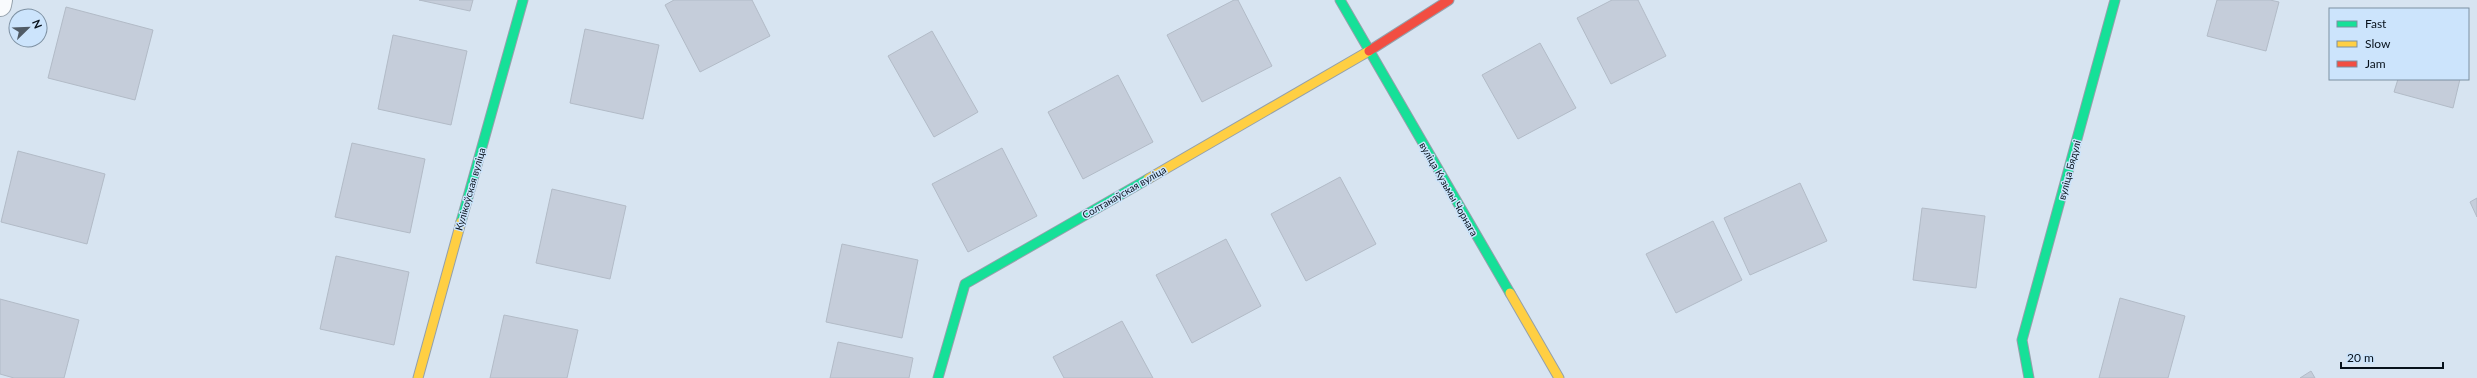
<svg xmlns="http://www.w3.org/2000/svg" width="2477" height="378" viewBox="0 0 2477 378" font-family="Lato,sans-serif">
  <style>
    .building { fill: #c5cdda; stroke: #b2bbc7 }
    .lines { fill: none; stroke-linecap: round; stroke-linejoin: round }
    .street-casing { stroke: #94a0ab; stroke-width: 24 }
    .fast-casing { stroke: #94a0ab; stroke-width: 11 }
    .slow-casing { stroke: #94a0ab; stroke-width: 11 }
    .jam-casing { stroke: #94a0ab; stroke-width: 11 }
    .street { stroke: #f9fbfd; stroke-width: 22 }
    .fast { stroke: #16e098; stroke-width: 9 }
    .slow { stroke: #ffcf43; stroke-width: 9 }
    .jam { stroke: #f24e42; stroke-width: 9 }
    .labels { text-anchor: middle; stroke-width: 3; stroke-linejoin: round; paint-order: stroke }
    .street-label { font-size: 10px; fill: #07111b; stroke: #cce4fc }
  </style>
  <rect width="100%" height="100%" fill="#d7e4f1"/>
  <g class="building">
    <path d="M419,0H473L470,11Z"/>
    <path d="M674,0H752L770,36L700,72L665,5Z"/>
    <path d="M1234,0H1238L1272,66L1202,102L1167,35Z"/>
    <path d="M1612,0H1638L1666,56L1611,84L1577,18Z"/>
    <path d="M2217,0H2270L2279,2L2266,51L2207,36Z"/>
    <path d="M66,7L153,30L135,100L48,78Z"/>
    <path d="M585,29L659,45L643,119L570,103Z"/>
    <path d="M932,31L978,112L934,137L888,56Z"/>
    <path d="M393,35L467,51L451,125L378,109Z"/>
    <path d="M1540,43L1576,108L1518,139L1482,75Z"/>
    <path d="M1118,75L1153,142L1083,179L1048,112Z"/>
    <path d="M2398,79H2460L2453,108L2394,92Z"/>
    <path d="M352,143L425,159L410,233L335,217Z"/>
    <path d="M1002,148L1037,216L968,252L932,184Z"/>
    <path d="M18,151L105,174L87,244L1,222Z"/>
    <path d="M1340,177L1376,244L1306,281L1271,214Z"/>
    <path d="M1800,183L1827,241L1750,275L1724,218Z"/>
    <path d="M552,189L626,206L610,279L536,263Z"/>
    <path d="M2477,198V217L2470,202Z"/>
    <path d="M1922,208L1985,216L1976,288L1913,280Z"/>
    <path d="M1713,221L1742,280L1676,313L1646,254Z"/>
    <path d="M1226,239L1261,306L1192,343L1156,275Z"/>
    <path d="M842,244L918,260L902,338L826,322Z"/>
    <path d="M336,256L409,272L394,345L320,329Z"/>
    <path d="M2120,298L2185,316L2168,378H2099Z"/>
    <path d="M0,299L79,320L64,378H14L0,374Z"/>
    <path d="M504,315L578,330L567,378H490Z"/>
    <path d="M1122,321L1153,378H1064L1053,357Z"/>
    <path d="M838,342L913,358L909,378H830Z"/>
    <path d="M2311,371L2315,378H2300Z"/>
  </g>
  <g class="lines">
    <defs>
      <path id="street" d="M0,5L1,0"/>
      <g id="fast">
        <path d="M1340,0L1510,293"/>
        <path d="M461,222L523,0"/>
        <path d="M938,378L965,284L1148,179"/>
        <path d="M2029,378L2022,340L2115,0"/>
      </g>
      <g id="slow">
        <path d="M1148,179L1369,51"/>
        <path d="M1510,293L1559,378"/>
        <path d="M418,378L461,222"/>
      </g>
      <path id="jam" d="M1369,51L1449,0"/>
    </defs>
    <use href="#street" class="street-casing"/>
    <use href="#fast" class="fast-casing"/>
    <use href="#slow" class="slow-casing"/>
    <use href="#jam" class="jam-casing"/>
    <use href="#street" class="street"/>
    <use href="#fast" class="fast"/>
    <use href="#slow" class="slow"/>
    <use href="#jam" class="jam"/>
  </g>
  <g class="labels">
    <g class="street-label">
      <text transform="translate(2069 170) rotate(-75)" y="4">вуліца Бядулі</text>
      <text transform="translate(470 189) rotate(-74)" y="4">Кулікоўская вуліца</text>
      <text transform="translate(1449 189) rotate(60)" y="4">вуліца Кузьмы Чорнага</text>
      <text transform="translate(1124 192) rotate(-30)" y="4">Солтанаўская вуліца</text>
    </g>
  </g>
  <rect x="2329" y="8" width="140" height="72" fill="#cce4fc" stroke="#7d90a2"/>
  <rect x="2337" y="21" width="20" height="6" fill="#16e098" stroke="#7d90a2"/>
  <text x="2365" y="28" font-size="12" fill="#07111b">Fast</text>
  <rect x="2337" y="41" width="20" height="6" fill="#ffcf43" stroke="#7d90a2"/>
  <text x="2365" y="48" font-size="12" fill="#07111b">Slow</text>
  <rect x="2337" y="61" width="20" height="6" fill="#f24e42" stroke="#7d90a2"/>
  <text x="2365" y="68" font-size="12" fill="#07111b">Jam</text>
  <g transform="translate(28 28) rotate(67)"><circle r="19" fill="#cce4fc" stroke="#7d90a2"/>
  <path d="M0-3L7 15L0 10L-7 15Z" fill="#505b66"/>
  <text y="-6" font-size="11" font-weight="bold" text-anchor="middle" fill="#07111b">N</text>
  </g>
  <path d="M2341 362v6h102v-6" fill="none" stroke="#07111b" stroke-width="2"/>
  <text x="2347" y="362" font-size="12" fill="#07111b" stroke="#cce4fc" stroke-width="3" paint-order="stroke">20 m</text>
</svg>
